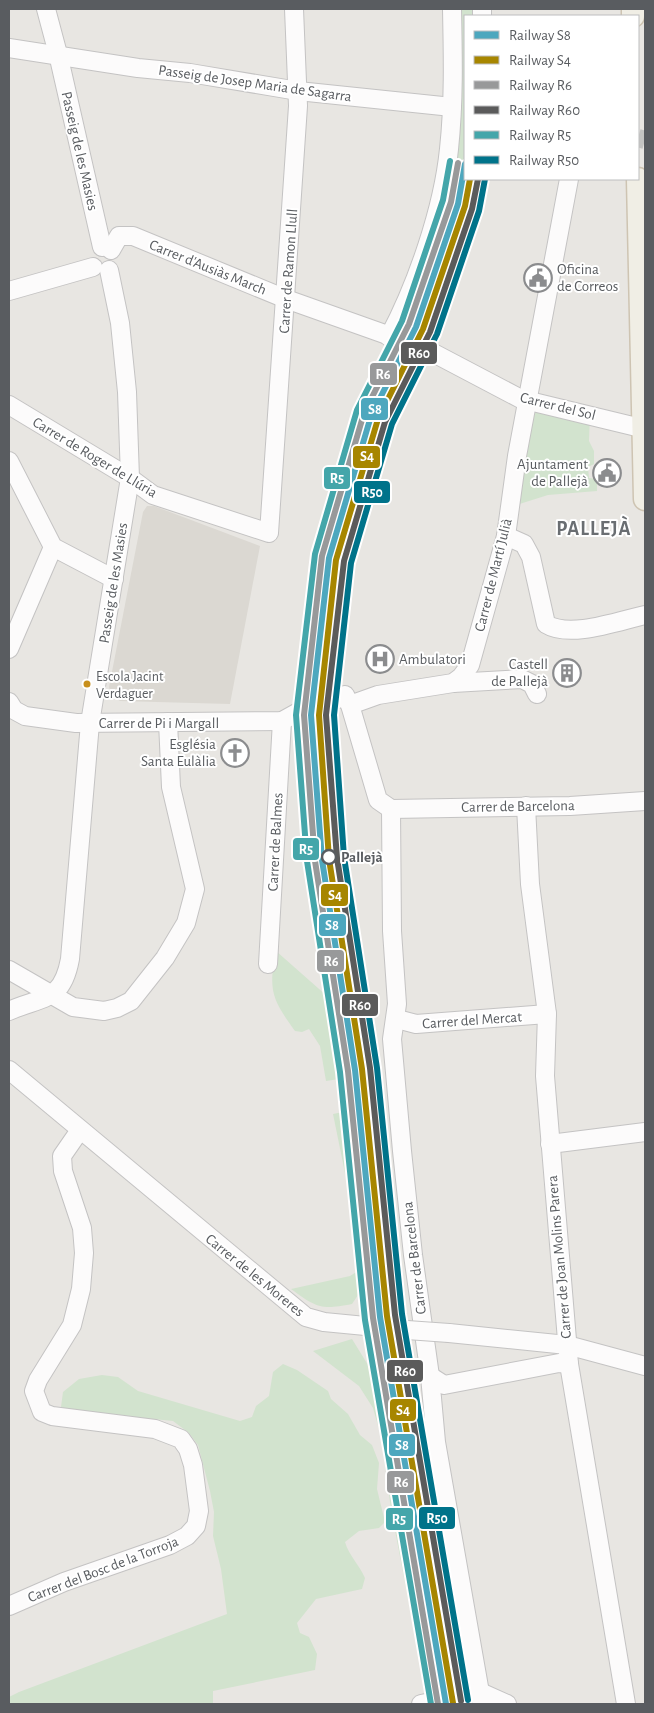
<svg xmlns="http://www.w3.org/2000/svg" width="654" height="1713" viewBox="0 0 654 1713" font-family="'Alegreya Sans',sans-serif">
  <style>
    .education { fill: #dbd8d2 }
    .green { fill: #d2e3ce }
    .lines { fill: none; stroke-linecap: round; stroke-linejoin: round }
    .minor-tunnel { stroke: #c4c4c2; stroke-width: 18; stroke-dasharray: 18 9; stroke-linecap: butt }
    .minor-casing { stroke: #c4c3c3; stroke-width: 20 }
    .major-casing { stroke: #cec4b2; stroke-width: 25 }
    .minor { stroke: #fcfbfb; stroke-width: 18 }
    .major { stroke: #f0eee5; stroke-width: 22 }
    .minor-bridge-casing { stroke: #c4c3c3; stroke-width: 20; stroke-linecap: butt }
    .minor-bridge { stroke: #fcfbfb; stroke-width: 18 }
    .rail-1-casing { stroke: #fff; stroke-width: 10 }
    .rail-2-casing { stroke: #fff; stroke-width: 10 }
    .rail-3-casing { stroke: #fff; stroke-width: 10 }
    .rail-4-casing { stroke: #fff; stroke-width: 10 }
    .rail-5-casing { stroke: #fff; stroke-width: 10 }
    .rail-6-casing { stroke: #fff; stroke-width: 10 }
    .rail-1 { stroke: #4da7be; stroke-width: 6 }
    .rail-2 { stroke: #a78600; stroke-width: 6 }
    .rail-3 { stroke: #98999a; stroke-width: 6 }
    .rail-4 { stroke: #5b5b5b; stroke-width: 6 }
    .rail-5 { stroke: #44a6aa; stroke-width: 6 }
    .rail-6 { stroke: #00738a; stroke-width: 6 }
    .bus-dot { fill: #c8901d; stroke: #fff; stroke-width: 2 }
    .stop-dot { fill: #fff; stroke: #595c60; stroke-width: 2.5 }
    .labels { text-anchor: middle; stroke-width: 4; stroke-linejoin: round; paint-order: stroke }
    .bus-label { font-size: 14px; fill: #595c60; stroke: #fff; text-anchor: start }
    .street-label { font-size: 15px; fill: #595c60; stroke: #fff }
    .poi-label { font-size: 15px; fill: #595c60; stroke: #fff; text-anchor: end }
    .stop-label { font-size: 15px; font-weight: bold; fill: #595c60; stroke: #fff; text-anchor: start }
    .district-label { font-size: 20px; font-weight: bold; letter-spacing: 1px; fill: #6a6e72; stroke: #fff }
    .line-badge { stroke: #fff; stroke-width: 2 }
    .badge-label { font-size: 14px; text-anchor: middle; font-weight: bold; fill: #fff }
  </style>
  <rect width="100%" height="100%" fill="#e8e6e2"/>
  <path class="education" d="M147,506H154L260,546L230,704L120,701L111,695L109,687L143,512Z"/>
  <g class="green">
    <path d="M452,9H482V16H465V179H472L424,348L397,340L441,197Z"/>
    <path d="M528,399L590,414L589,441L594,451V464L588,467L589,478L597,479V491L548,495L510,507Z"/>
    <path d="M276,951L344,1011L358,1110L374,1263L370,1277L352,1304C321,1310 317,1308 291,1289L350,1276L358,1271L362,1247L360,1209L345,1173L333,1114L343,1112L339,1079L326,1081L320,1046L309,1029L302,1032L295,1031C272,999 268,991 276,951Z"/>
    <path d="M352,1339L405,1425L442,1682L424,1683L391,1509L381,1436L373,1408L359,1386L313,1351Z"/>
    <path d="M283,1364L297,1370L328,1391L331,1399L348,1414L360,1435L372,1445L379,1463L377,1489L385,1522L379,1528L359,1531L345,1542C349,1556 359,1564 365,1578L362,1589L316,1599L297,1623L300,1633L309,1637L317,1654L315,1670L213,1691V1704H9V1697L19,1692L227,1614L221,1569L213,1536L214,1512L210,1491L198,1445L189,1433L173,1421L67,1410L61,1407L63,1392L79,1379L102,1375L118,1377L138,1391L240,1421L252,1417L256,1406L269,1396L273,1372Z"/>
  </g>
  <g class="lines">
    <path class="minor-tunnel" d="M638,138L645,140"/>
    <defs>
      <g id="minor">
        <path d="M46,9L58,54L102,247"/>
        <path d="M482,16V9"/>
        <path d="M9,48L138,68L190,73L298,91L452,107"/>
        <path d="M111,250L119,236H133L286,299L424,348L521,399L645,429"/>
        <path d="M9,291L93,267"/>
        <path d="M389,337C417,284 443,209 449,149C454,102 453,56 452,9"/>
        <path d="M424,348C447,294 464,237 472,179"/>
        <path d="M9,405L130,478L153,495L269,533L298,106L294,9"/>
        <path d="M9,461L53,547L114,579"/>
        <path d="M506,536L524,544L531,557L546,624C570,639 618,621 645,615"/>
        <path d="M9,649L53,547"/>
        <path d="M453,683L522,679L532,684L537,694"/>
        <path d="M9,702L14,710L25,716L76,723L282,721L300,711H314L345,695L350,705L378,800L391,809L392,931L397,1004L392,1039L402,1151L413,1255L430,1376L436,1442L482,1704"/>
        <path d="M350,705L378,695L453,683L461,677L470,665L506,536L517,456L569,179"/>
        <path d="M526,806L530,884L547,1014L545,1076L569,1364L626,1704"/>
        <path d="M391,809L570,806L645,801"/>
        <path d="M268,964L282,721"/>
        <path d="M9,970L73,1007L104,1011L117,1008L131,1001L165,958L186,923L195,889L171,787L168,722"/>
        <path d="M9,1011C42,996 62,1003 70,959L90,723L130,478L127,392L120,323L109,270"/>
        <path d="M397,1019L416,1024L547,1014"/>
        <path d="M9,1070L306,1317L324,1322L407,1330"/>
        <path d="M550,1144L645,1132"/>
        <path d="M449,1333L567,1345L645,1366"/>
        <path d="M430,1376L444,1385L559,1363L569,1364"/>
        <path d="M9,1606L64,1582L170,1545L187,1536L196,1526L199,1511L193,1465L188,1449L181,1439L155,1429L52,1416L42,1412L34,1391L38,1380L72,1325L81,1289L84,1253L82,1228L63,1171L62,1156L80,1130"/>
        <path d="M480,1692L507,1704"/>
        <path d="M421,1704L480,1692"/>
      </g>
      <g id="major">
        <path d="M633,9V16"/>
        <path d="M638,179L645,499"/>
      </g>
    </defs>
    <use href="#minor" class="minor-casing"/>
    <use href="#major" class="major-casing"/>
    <use href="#minor" class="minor"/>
    <use href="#major" class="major"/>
    <defs>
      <path id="minor-bridge" d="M407,1330L449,1333"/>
    </defs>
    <use href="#minor-bridge" class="minor-bridge-casing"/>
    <use href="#minor-bridge" class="minor-bridge"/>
    <defs>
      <path id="rail-1" d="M446,1704L380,1317L355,1070L322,860L311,715L329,558L371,416L416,327L458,204L465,164"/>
      <path id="rail-2" d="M453,1703L387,1316L362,1069L329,859L319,715L336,560L378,419L423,329L465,206L470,179"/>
      <path id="rail-3" d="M438,1704L373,1318L348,1071L315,861L304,715L322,556L364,413L409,324L451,202L458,163"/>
      <path id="rail-4" d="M461,1701L395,1315L370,1068L337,858L326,715L344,561L385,422L430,332L472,209L478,179"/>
      <path id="rail-5" d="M431,1704L365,1320L340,1072L307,861L296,715L315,554L357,410L402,321L443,200L450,161"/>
      <path id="rail-6" d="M468,1700L402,1314L377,1068L344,857L334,715L351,563L392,424L437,334L479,211L485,179"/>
    </defs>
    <use href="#rail-1" class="rail-1-casing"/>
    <use href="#rail-2" class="rail-2-casing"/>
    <use href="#rail-3" class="rail-3-casing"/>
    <use href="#rail-4" class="rail-4-casing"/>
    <use href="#rail-5" class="rail-5-casing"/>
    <use href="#rail-6" class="rail-6-casing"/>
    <use href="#rail-1" class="rail-1"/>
    <use href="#rail-2" class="rail-2"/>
    <use href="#rail-3" class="rail-3"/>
    <use href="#rail-4" class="rail-4"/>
    <use href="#rail-5" class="rail-5"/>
    <use href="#rail-6" class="rail-6"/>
  </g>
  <defs>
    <symbol id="civic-ring" viewBox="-11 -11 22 22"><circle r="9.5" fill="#fff" stroke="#8b8c8e" stroke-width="1.5"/><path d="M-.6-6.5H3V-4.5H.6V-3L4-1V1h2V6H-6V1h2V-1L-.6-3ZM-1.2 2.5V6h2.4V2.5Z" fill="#8b8c8e"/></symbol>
    <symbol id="hospital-ring" viewBox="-11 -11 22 22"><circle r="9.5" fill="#fff" stroke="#8b8c8e" stroke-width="1.5"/><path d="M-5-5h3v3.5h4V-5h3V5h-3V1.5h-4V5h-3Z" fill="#8b8c8e"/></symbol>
    <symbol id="building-ring" viewBox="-11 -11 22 22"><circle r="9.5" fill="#fff" stroke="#8b8c8e" stroke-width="1.5"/><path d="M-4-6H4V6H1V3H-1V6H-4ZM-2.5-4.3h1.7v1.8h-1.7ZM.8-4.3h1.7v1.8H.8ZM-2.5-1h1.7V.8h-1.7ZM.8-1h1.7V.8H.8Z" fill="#8b8c8e"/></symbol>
    <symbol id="church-ring" viewBox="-11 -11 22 22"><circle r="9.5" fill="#fff" stroke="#8b8c8e" stroke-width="1.5"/><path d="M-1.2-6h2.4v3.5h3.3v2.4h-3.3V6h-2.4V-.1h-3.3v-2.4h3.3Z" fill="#8b8c8e"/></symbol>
  </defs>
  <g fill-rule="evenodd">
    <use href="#civic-ring" x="522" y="262" width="32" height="32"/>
    <use href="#civic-ring" x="591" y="457" width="32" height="32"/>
    <use href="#hospital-ring" x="364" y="643" width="32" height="32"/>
    <use href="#building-ring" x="551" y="657" width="32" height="32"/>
    <use href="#church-ring" x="219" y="737" width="32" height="32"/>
  </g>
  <circle class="bus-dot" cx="87" cy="684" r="4.5"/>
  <circle class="stop-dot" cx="329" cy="857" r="7"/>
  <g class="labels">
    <g class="bus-label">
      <text x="96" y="681">Escola Jacint<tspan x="96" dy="17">Verdaguer</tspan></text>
    </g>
    <g class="street-label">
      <text transform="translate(255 83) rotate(8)" y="5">Passeig de Josep Maria de Sagarra</text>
      <text transform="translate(80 151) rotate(77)" y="5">Passeig de les Masies</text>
      <text transform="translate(208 267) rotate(22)" y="5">Carrer d'Ausiàs March</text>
      <text transform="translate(288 271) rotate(-86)" y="5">Carrer de Ramon Llull</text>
      <text transform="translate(558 406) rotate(14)" y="5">Carrer del Sol</text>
      <text transform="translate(95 457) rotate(31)" y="5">Carrer de Roger de Llúria</text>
      <text transform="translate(493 575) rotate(-76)" y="5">Carrer de Martí Julià</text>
      <text transform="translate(113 583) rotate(-81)" y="5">Passeig de les Masies</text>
      <text x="159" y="728">Carrer de Pi i Margall</text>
      <text transform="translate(518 806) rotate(-1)" y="5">Carrer de Barcelona</text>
      <text transform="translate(275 842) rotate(-87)" y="5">Carrer de Balmes</text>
      <text transform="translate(472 1020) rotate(-4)" y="5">Carrer del Mercat</text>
      <text transform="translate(559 1257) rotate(-95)" y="5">Carrer de Joan Molins Parera</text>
      <text transform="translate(414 1258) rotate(-97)" y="5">Carrer de Barcelona</text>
      <text transform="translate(255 1275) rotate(39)" y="5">Carrer de les Moreres</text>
      <text transform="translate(103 1569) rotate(-21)" y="5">Carrer del Bosc de la Torroja</text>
    </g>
    <g class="poi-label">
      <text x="557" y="274" text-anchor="start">Oficina<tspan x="557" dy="17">de Correos</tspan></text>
      <text x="588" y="469">Ajuntament<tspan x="588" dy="17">de Pallejà</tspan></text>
      <text x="399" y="664" text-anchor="start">Ambulatori</text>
      <text x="548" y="669">Castell<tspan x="548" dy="17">de Pallejà</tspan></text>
      <text x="216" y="749">Església<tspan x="216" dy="17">Santa Eulàlia</tspan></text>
    </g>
    <g class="stop-label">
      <text x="341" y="862">Pallejà</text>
    </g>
    <g class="district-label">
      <text x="594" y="535">PALLEJÀ</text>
    </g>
  </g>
  <g class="line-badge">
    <rect x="400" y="341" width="38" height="24" rx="5" fill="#5b5b5b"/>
    <rect x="369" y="362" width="29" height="24" rx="5" fill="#98999a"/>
    <rect x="360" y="397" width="29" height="24" rx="5" fill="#4da7be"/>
    <rect x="352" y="445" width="29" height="24" rx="5" fill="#a78600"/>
    <rect x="323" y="466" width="28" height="24" rx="5" fill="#44a6aa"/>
    <rect x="353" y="480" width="38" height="24" rx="5" fill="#00738a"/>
    <rect x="292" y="837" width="28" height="24" rx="5" fill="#44a6aa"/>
    <rect x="320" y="883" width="29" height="24" rx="5" fill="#a78600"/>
    <rect x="318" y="913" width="29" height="24" rx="5" fill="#4da7be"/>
    <rect x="316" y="949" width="29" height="24" rx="5" fill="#98999a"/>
    <rect x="341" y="993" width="38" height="24" rx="5" fill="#5b5b5b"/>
    <rect x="386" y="1359" width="38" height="24" rx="5" fill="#5b5b5b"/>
    <rect x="389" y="1398" width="28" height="24" rx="5" fill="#a78600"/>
    <rect x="388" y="1433" width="28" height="24" rx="5" fill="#4da7be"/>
    <rect x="386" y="1470" width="29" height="24" rx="5" fill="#98999a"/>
    <rect x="418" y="1506" width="38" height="24" rx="5" fill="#00738a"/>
    <rect x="385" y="1507" width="29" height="24" rx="5" fill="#44a6aa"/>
  </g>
  <g class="badge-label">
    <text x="419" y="358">R60</text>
    <text x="383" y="379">R6</text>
    <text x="375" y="414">S8</text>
    <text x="367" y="461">S4</text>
    <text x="337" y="483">R5</text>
    <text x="372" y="497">R50</text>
    <text x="306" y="854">R5</text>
    <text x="335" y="900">S4</text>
    <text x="332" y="930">S8</text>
    <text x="331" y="966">R6</text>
    <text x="360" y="1010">R60</text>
    <text x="405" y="1376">R60</text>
    <text x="403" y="1415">S4</text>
    <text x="402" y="1450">S8</text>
    <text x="401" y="1487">R6</text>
    <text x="437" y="1523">R50</text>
    <text x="399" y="1524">R5</text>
  </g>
  <rect width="654" height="1713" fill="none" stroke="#595c60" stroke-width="20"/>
  <rect x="464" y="15" width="175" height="165" fill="#ffffff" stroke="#bdbebf"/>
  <rect x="474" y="31" width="25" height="8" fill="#4da7be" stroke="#bdbebf"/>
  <text x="509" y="40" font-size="15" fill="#595c60">Railway S8</text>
  <rect x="474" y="56" width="25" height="8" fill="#a78600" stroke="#bdbebf"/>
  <text x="509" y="65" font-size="15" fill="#595c60">Railway S4</text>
  <rect x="474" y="81" width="25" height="8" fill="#98999a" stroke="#bdbebf"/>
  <text x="509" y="90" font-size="15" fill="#595c60">Railway R6</text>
  <rect x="474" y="106" width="25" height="8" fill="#5b5b5b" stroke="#bdbebf"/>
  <text x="509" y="115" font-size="15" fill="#595c60">Railway R60</text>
  <rect x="474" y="131" width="25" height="8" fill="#44a6aa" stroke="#bdbebf"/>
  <text x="509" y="140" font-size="15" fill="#595c60">Railway R5</text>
  <rect x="474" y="156" width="25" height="8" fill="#00738a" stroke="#bdbebf"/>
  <text x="509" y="165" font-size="15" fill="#595c60">Railway R50</text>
</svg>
